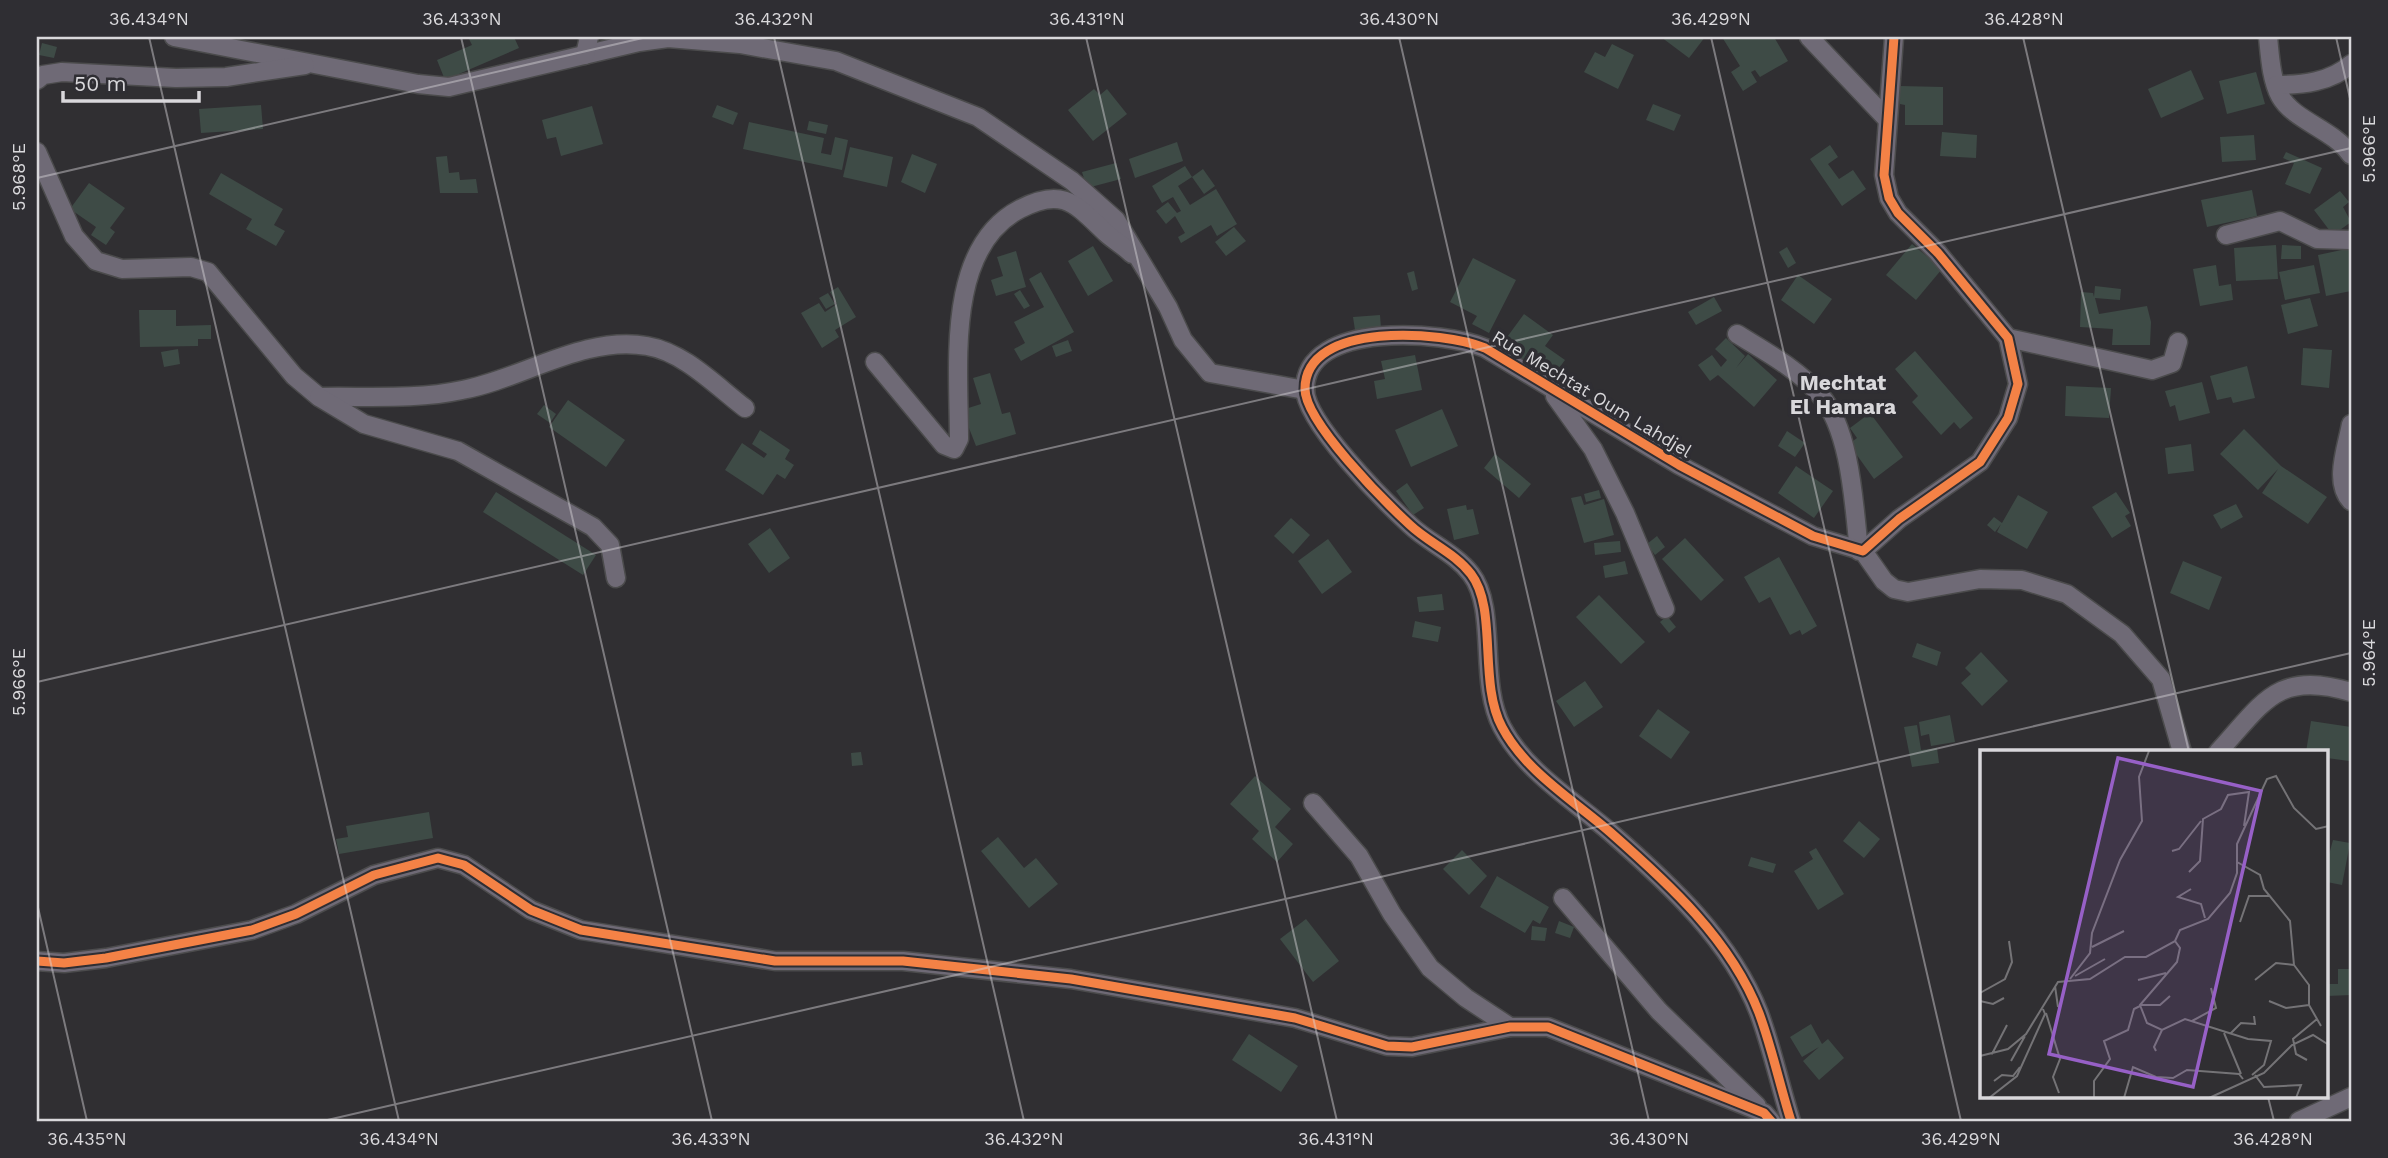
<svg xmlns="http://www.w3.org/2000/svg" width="2388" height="1158" viewBox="0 0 2388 1158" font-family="'Work Sans',sans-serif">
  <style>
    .building { fill: #3e4b46 }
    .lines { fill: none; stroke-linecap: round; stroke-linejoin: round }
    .minor-casing { stroke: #4b4b4c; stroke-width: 21 }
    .minor { stroke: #6f6a76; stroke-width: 18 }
    .cycleway-casing { stroke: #2f2e33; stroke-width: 13 }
    .cycleway { stroke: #f48246; stroke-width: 9 }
    .ticks { fill: none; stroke: #d9d8db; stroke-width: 2; stroke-opacity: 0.45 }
    .labels { text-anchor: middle; stroke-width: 7; stroke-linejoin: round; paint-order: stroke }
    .street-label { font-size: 18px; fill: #d9d8db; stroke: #2f2e33 }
    .quarter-label { font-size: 21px; font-weight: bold; fill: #d9d8db; stroke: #2f2e33 }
    .inset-road { fill: none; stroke: #747376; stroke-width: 2 }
    .view { fill: #9760c7; fill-opacity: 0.15; stroke: #9760c7; stroke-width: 3.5 }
    .inset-edge { fill: none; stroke: #d9d8db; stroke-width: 3.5 }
    .neatline { fill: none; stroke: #d9d8db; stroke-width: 2.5 }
    .ticks-label { font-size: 18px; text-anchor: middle; fill: #d9d8db }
  </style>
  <rect width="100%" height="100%" fill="#302f32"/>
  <g class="building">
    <path d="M468,37H514L519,48L445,80L437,60L472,45Z"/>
    <path d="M1661,37H1705L1689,58Z"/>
    <path d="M1722,37H1774L1788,61L1760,77L1755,70L1751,72L1757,82L1743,91L1731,72L1740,66Z"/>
    <path d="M42,43L57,47L54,58L39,55Z"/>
    <path d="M1612,44L1634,55L1618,89L1584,72L1595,52L1605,57Z"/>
    <path d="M2191,70L2204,99L2161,118L2148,89Z"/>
    <path d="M2256,72L2265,104L2227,114L2219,81Z"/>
    <path d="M1900,86L1943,87V125H1905V105L1900,104Z"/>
    <path d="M1094,89L1100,95L1107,89L1127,114L1093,141L1068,110Z"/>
    <path d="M1653,104L1681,115L1674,131L1646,120Z"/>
    <path d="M261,105L263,129L201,133L199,109Z"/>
    <path d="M717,105L738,113L733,125L712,117Z"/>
    <path d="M592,106L603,144L561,156L556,137L547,139L542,120Z"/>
    <path d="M809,121L828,125L826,134L807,130Z"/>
    <path d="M749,122L824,138L821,153L831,155L835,137L848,140L842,170L743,149Z"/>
    <path d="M1942,132L1977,135L1976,158L1940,156Z"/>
    <path d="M2254,135L2256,160L2222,162L2220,137Z"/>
    <path d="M1177,142L1183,161L1135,178L1129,159Z"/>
    <path d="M1830,145L1838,157L1828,164L1839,179L1853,170L1866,189L1842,206L1810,159Z"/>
    <path d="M850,147L893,157L887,187L843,177Z"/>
    <path d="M2286,152L2322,168L2310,194L2285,184L2294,163L2283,158Z"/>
    <path d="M912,154L937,164L925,193L901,182Z"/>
    <path d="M447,156L449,173L459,172L460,180L476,179L478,193H440L436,157Z"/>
    <path d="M1116,163L1121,179L1087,188L1082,172Z"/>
    <path d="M1185,166L1192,177L1178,186L1190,205L1216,189L1237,224L1217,236L1211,225L1181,243L1178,237L1185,233L1175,216L1166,224L1156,211L1168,202L1177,213L1181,211L1173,197L1162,203L1152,186Z"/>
    <path d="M1203,169L1215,186L1204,194L1192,177Z"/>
    <path d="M221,173L283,209L274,225L285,231L276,246L246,229L252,219L209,194Z"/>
    <path d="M89,183L125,208L110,228L115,232L106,245L91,235L96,227L70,209Z"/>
    <path d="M2252,190L2257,216L2207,227L2201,200Z"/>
    <path d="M2340,191L2349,202L2343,207L2351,222L2333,235L2314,210Z"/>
    <path d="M1234,227L1246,241L1226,256L1215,242Z"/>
    <path d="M1912,244L1942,269L1916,300L1886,275Z"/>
    <path d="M2276,245L2278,279L2236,281L2234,248Z"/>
    <path d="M2282,245L2301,246V259H2281Z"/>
    <path d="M1093,246L1113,281L1088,296L1068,261Z"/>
    <path d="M1787,247L1796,263L1788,268L1779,252Z"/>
    <path d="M2351,248V291L2326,296L2318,255Z"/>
    <path d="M1016,251L1026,287L996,296L991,280L1003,276L997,257Z"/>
    <path d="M1473,258L1516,280L1489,333L1472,324L1477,316L1450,302Z"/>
    <path d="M2216,265L2219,286L2231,284L2233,300L2200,306L2193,269Z"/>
    <path d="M2314,265L2320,293L2285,300L2279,272Z"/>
    <path d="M1414,271L1418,289L1412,291L1407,273Z"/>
    <path d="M1041,272L1074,332L1021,361L1014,349L1025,343L1014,322L1044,307L1029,279Z"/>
    <path d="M1798,275L1832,299L1814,324L1781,300Z"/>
    <path d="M2095,286L2121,289L2120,300L2095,298L2099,314L2147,306L2151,322L2150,345H2112L2113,329L2080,327L2081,292L2093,293L2094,297Z"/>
    <path d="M838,287L856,317L835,330L839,337L822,348L801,313L819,303L825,312L837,304L830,292Z"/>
    <path d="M1020,290L1030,306L1024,309L1014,294Z"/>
    <path d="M828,293L835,304L826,309L819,298Z"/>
    <path d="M1714,297L1722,311L1696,325L1688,312Z"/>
    <path d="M2310,298L2318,326L2288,334L2281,305Z"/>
    <path d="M139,310H176V326L211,325V339H198V346L140,347Z"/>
    <path d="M1524,314L1553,335L1545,346L1565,360L1551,379L1502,344Z"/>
    <path d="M1380,315L1381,328L1355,330L1353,317Z"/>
    <path d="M1726,338L1745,356L1736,368L1748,354L1777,380L1754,407L1718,375L1710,381L1698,365L1712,355L1721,367L1727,360L1715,349Z"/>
    <path d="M1068,340L1072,351L1056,357L1052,346Z"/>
    <path d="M2303,348L2332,350L2329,388L2301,385Z"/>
    <path d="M178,349L180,364L164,367L161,352Z"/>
    <path d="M1915,351L1973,418L1960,429L1954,422L1941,435L1912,402L1918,396L1895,369Z"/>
    <path d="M1415,355L1422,390L1377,399L1374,381L1385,379L1381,361Z"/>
    <path d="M2247,366L2255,398L2233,403L2231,397L2217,400L2210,376Z"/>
    <path d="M990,373L1002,414L1010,412L1016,434L976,446L962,410L981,404L973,378Z"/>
    <path d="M2202,382L2210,413L2179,421L2175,405L2170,407L2165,391Z"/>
    <path d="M2066,386L2111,388L2109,418L2065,416Z"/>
    <path d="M568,400L625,440L606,467L549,427Z"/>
    <path d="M544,405L556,414L550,423L537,414Z"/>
    <path d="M1442,409L1458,446L1411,467L1395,430Z"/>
    <path d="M1870,413L1903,457L1874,479L1849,444L1857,438L1850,428Z"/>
    <path d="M2244,429L2281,466L2327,497L2308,524L2262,493L2278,469L2258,490L2220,454Z"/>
    <path d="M760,430L790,450L785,459L794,465L785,479L777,474L763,495L725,470L742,443L764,458L767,454L752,444Z"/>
    <path d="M1787,431L1805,443L1795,457L1778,446Z"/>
    <path d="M2191,444L2194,471L2168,474L2165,448Z"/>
    <path d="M1495,454L1531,484L1519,498L1484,468Z"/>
    <path d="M1796,466L1833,491L1814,518L1778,493Z"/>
    <path d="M1407,483L1424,508L1413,515L1396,491Z"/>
    <path d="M1599,490L1601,498L1586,502L1584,494Z"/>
    <path d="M496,492L596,555L583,575L483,512Z"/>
    <path d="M2116,492L2130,513L2125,516L2131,526L2112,538L2092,507Z"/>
    <path d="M2018,495L2048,512L2027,549L1997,532L2001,524L1995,532L1987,525L1994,517L2002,523Z"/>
    <path d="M1581,496L1584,505L1604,499L1614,535L1584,543L1571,498Z"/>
    <path d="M2236,504L2243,517L2221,529L2213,515Z"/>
    <path d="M1466,505L1467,510L1473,509L1479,534L1454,540L1447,509Z"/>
    <path d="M1291,518L1310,535L1293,554L1274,536Z"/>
    <path d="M770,528L790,558L769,573L748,544Z"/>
    <path d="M1657,536L1665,547L1655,555L1647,544Z"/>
    <path d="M1685,538L1724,580L1701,601L1662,559Z"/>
    <path d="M1328,539L1352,572L1322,594L1298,561Z"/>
    <path d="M1620,541L1621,552L1595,555L1594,543Z"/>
    <path d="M1779,557L1817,626L1802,635L1800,630L1790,635L1770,597L1759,603L1744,577Z"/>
    <path d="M1625,561L1628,574L1605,578L1603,566Z"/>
    <path d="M2183,561L2222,577L2209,610L2170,593Z"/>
    <path d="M1442,594L1444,610L1419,612L1417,597Z"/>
    <path d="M1599,595L1645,642L1621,664L1576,617Z"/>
    <path d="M1667,616L1676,627L1669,633L1660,622Z"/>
    <path d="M1415,621L1441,627L1438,642L1412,637Z"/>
    <path d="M1917,643L1941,652L1937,666L1912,657Z"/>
    <path d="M1981,652L2008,681L1982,706L1961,683L1971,674L1965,668Z"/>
    <path d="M1585,681L1603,707L1574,727L1556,701Z"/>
    <path d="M1658,709L1690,732L1671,759L1639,736Z"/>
    <path d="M1950,715L1955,742L1931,746L1929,734L1921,736L1919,722Z"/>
    <path d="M2311,721L2351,727L2349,761L2327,758V752H2306Z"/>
    <path d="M1917,725L1921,750L1937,748L1939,763L1912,767L1904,727Z"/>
    <path d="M861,752L863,765L852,766L851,753Z"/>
    <path d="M1255,776L1291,809L1275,827L1293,844L1277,862L1252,839L1259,831L1230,804Z"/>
    <path d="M429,812L433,838L339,854L336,839L348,837L346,826Z"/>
    <path d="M1859,821L1880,839L1864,858L1843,841Z"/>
    <path d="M998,837L1024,868L1036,858L1058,884L1029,908L981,851Z"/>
    <path d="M2333,840L2350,843L2342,885L2327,882V862Z"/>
    <path d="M1816,848L1844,894L1818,910L1794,871L1813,859L1809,852Z"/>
    <path d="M1462,850L1487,876L1469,895L1443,869Z"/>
    <path d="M1751,857L1776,864L1773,873L1748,866Z"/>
    <path d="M1497,876L1549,907L1540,924L1533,920L1525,933L1480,907Z"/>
    <path d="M1306,919L1339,961L1313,982L1280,939Z"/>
    <path d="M1559,921L1574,927L1570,938L1555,933Z"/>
    <path d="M1532,926L1547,928L1545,941L1531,940Z"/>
    <path d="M2338,969H2351V995L2327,996V984H2338Z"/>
    <path d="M1811,1024L1822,1044L1828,1039L1844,1058L1819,1080L1803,1061L1819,1047L1802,1057L1790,1037Z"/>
    <path d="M1249,1034L1298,1066L1281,1092L1232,1060Z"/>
  </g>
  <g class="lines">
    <defs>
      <g id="minor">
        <path d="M174,37L418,84L449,87L639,42L668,38L740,44L836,61L978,117L1072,181L1116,220L1168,307L1183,340L1210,373L1305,390"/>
        <path d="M1809,37L1886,118"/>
        <path d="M2268,37C2270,56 2271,79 2280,96C2294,121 2333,129 2351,155"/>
        <path d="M585,55L589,37"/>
        <path d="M37,80L43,75L62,72L176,78L226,77L305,65"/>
        <path d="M2276,85C2302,85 2331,82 2351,64"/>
        <path d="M37,152L74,236L96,261L122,269L191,267L208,272L294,376L319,397C366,396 416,400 462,390C522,379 584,335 647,346C684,352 716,386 745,408"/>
        <path d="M2226,235L2280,221L2317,239L2351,240"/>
        <path d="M1737,334C1766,352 1798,369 1820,395C1851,430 1854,506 1859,551"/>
        <path d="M2008,338L2152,370L2172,363L2178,342"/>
        <path d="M875,362L944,445L954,449L959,439C959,366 945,248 1020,209C1064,186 1076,205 1107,234C1115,241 1124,246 1132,254"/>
        <path d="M1555,396L1593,449L1625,513L1665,609"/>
        <path d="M319,397L364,424L458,451L593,527L610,545L616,578"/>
        <path d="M2351,424C2347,447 2333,482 2351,501"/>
        <path d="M1863,551L1884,581L1894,589L1908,592L1980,579L2022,580L2067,594L2122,634L2161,679L2182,752"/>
        <path d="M2218,752C2264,702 2277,670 2351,692"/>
        <path d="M1313,803L1359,856L1392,914L1430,968L1466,998L1510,1027"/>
        <path d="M1563,898L1659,1011L1757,1106"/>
        <path d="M37,961L64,963L106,958L252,930L296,914L374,875L438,858L464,865L531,910L581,930L775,961H903L1071,979L1295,1018L1387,1046L1412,1047L1510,1027H1548L1764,1113L1771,1121"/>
        <path d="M1791,1121C1780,1086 1772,1048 1759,1013C1731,940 1668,883 1610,832C1573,800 1525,771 1502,727C1478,682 1498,609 1471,574C1455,553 1429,543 1410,525C1384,501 1305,422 1305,389C1305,320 1444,331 1485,348L1679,465L1813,536L1863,551L1899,519L1980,462L2008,418L2018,384L2008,338L1938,253L1898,213L1889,198L1884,175L1894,37"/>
        <path d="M2299,1121L2351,1097"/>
      </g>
    </defs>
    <use href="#minor" class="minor-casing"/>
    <use href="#minor" class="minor"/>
    <defs>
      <g id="cycleway">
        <path d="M37,961L64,963L106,958L252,930L296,914L374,875L438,858L464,865L531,910L581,930L775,961H903L1071,979L1295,1018L1387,1046L1412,1047L1510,1027H1548L1764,1113L1771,1121"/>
        <path d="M1791,1121C1780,1086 1772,1048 1759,1013C1731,940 1668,883 1610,832C1573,800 1525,771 1502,727C1478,682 1498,609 1471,574C1455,553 1429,543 1410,525C1384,501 1305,422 1305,389C1305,320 1444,331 1485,348L1679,465L1813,536L1863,551L1899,519L1980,462L2008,418L2018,384L2008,338L1938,253L1898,213L1889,198L1884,175L1894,37"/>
      </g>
    </defs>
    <use href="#cycleway" class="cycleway-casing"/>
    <use href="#cycleway" class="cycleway"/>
  </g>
  <path class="ticks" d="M149,37L399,1121M461,37L712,1121M774,37L1024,1121M1086,37L1337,1121M1399,37L1649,1121M1711,37L1961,1121M2023,37L2189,752M2336,37L2351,103M37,178L647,37M37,682L2351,148M37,903L87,1121M2268,1097L2274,1121M323,1121L2351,653"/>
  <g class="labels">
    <g class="street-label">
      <text transform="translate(1592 394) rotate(31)" y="6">Rue Mechtat Oum Lahdjel</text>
    </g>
    <g class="quarter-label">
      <text x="1843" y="390">Mechtat<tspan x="1843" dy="24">El Hamara</tspan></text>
    </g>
  </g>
  <g transform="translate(1980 750)">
    <rect width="348" height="348" fill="#302f32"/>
    <path class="inset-road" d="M192,101L199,99L221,71M257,112L280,125L284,139L310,171L314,215L329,235V255L341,276M209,122L220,111L223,69L241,59L248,45L269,42L264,76M211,139L198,147L221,154L225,168M260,172L269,146H289M195,191L200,180L228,169L250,143L257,123V94L287,29L296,26L314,58L336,79L349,76M112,197L144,181M95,226L125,209M90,229L110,203L112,183L140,110L162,71L159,27L169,1M158,230L186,223M275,230L296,213L314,215M75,236L78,257M0,243L25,229L32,212L29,191M0,251L13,254L24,248M289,251L306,258L329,255M160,255H180L190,246M66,263L80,309L73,327L79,343M212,271L236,258L231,238M244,283L261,324M250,284L261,273L275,274L274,266M176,301L174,297L182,280M12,304L27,275M0,306L28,299L46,284L78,232L110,229L145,207H166L195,191L200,198L197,212L160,255L167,273L182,280L205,269L268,289L291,291L284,315L272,325M327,310L316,304L313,289L337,269M31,311L45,286M275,325L284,337L321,335L316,348M14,331L22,325L33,326L40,317M9,348L37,326L65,264L63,259M114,348V331L130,309L124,291L148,280L154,259L160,256M144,348L153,317L176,327L193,328L207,320L259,324L263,329M229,348L284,323L312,295L333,285L349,295"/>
    <path class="view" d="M138,8L281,41L213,337L69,304Z"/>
    <rect width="348" height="348" class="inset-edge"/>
  </g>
  <rect width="2388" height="1158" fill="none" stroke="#2f2e33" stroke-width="77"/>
  <path d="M63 91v10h136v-10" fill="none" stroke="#d9d8db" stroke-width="3.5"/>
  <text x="74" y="91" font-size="21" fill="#d9d8db" stroke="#2f2e33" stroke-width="5" paint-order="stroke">50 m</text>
  <rect x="38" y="38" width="2312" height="1082" class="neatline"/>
  <g class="ticks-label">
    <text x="149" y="25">36.434°N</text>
    <text x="462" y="25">36.433°N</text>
    <text x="774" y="25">36.432°N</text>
    <text x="1087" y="25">36.431°N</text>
    <text x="1399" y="25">36.430°N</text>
    <text x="1711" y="25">36.429°N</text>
    <text x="2024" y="25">36.428°N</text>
    <text transform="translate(2369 149) rotate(-90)" y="6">5.966°E</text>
    <text transform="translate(19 177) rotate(-90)" y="6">5.968°E</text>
    <text transform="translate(2369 653) rotate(-90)" y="6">5.964°E</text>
    <text transform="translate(19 682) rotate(-90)" y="6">5.966°E</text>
    <text x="87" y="1145">36.435°N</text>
    <text x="399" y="1145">36.434°N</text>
    <text x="711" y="1145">36.433°N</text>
    <text x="1024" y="1145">36.432°N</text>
    <text x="1336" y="1145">36.431°N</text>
    <text x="1649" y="1145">36.430°N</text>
    <text x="1961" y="1145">36.429°N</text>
    <text x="2273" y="1145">36.428°N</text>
  </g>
</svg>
